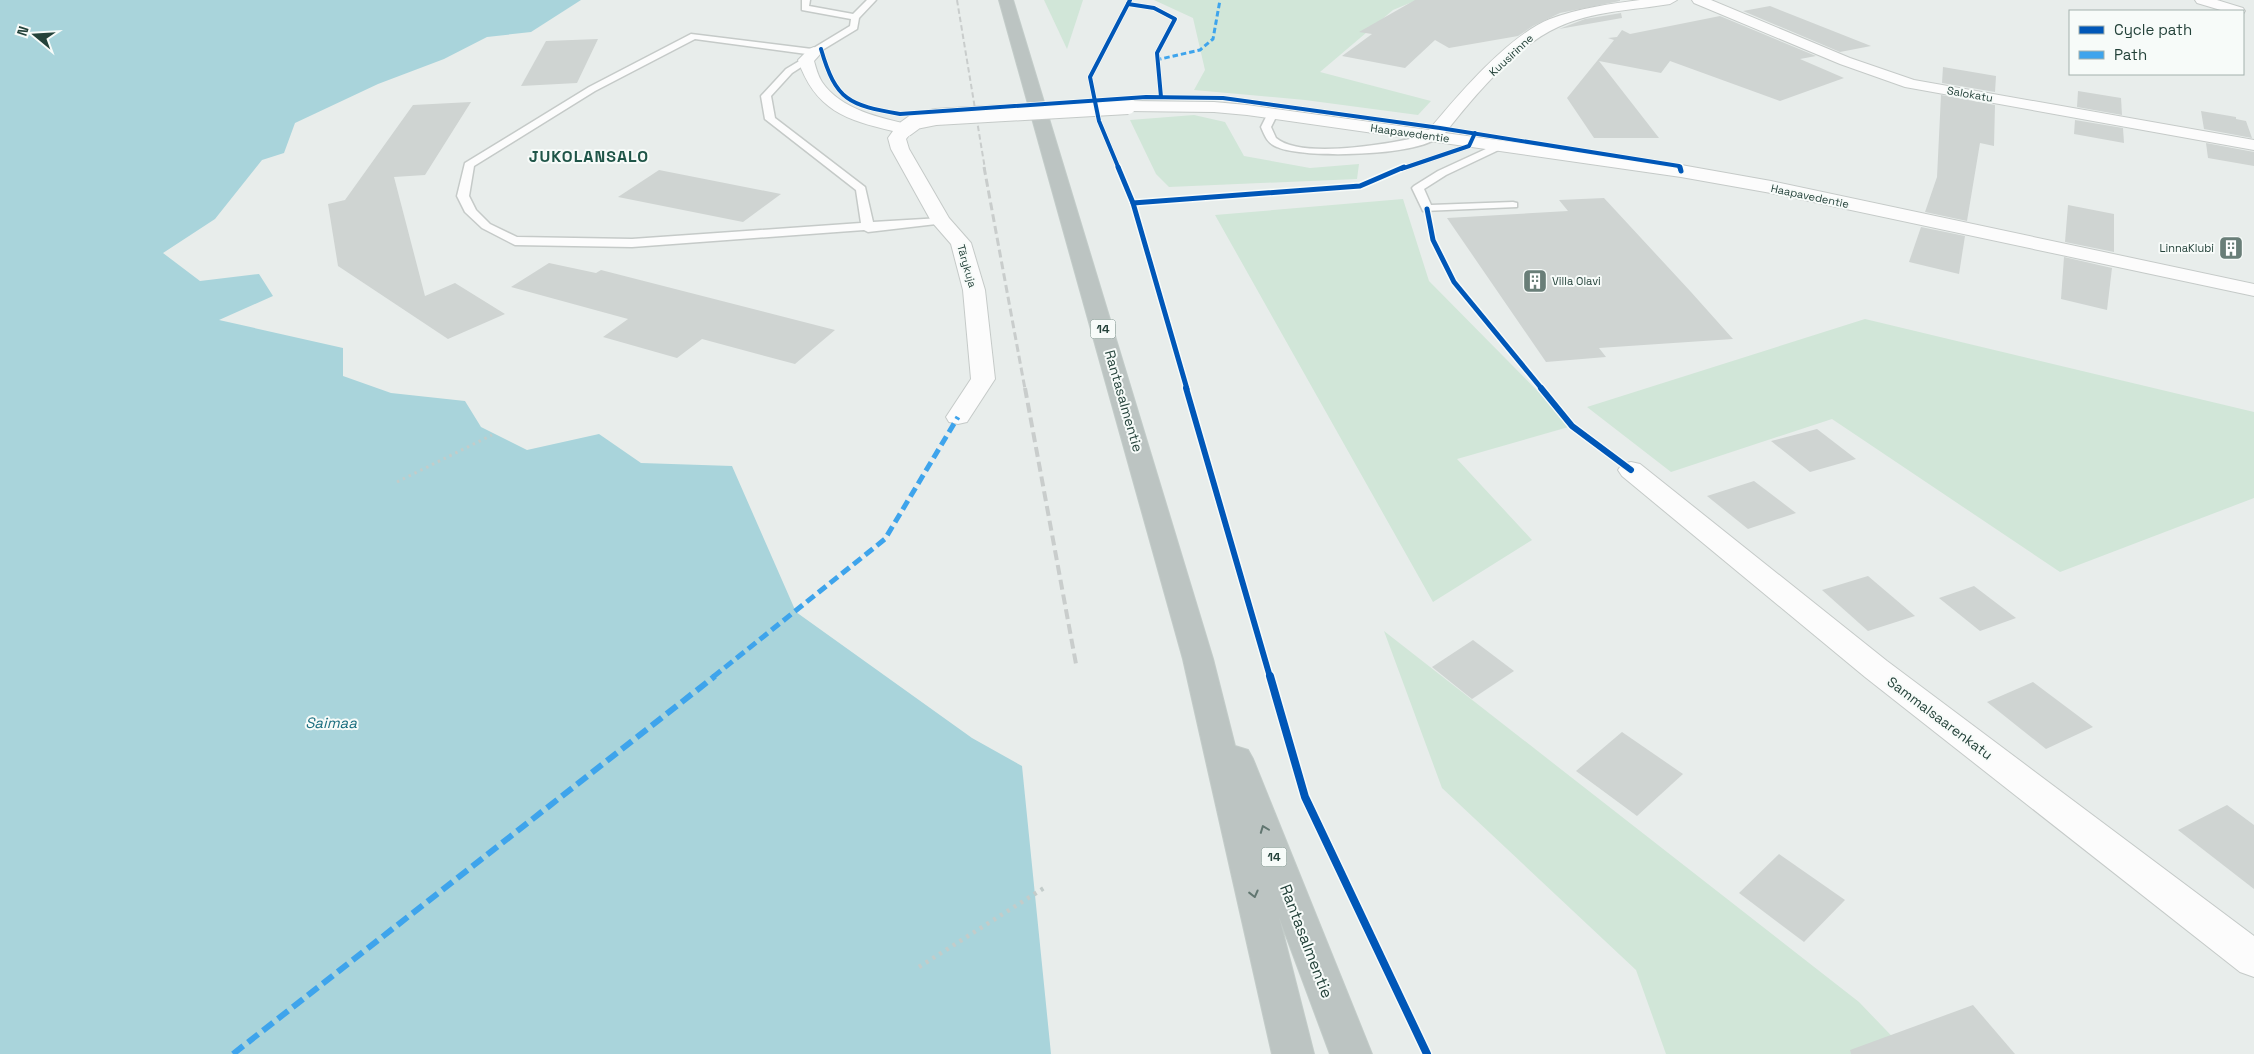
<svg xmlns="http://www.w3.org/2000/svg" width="2254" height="1054" viewBox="0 0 2254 1054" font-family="'Space Grotesk',sans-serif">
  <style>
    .green { fill: #d1e6d8 }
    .water { fill: #a9d4db }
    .building { fill: #cfd4d2 }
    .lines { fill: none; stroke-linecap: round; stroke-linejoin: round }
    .lane-casing { stroke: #c5cac8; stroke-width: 3 }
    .street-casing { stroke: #c5cac8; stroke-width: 2 }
    .highway-casing { stroke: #c3ccc9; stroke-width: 2 }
    .path-far1 { stroke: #c3ccca; stroke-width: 3; stroke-dasharray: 2.5 4; stroke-linecap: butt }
    .path { stroke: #c3ccca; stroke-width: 4.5; stroke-dasharray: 3 5; stroke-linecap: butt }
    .lane { fill: #fcfcfc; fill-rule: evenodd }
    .street { fill: #fcfcfc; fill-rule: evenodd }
    .highway { fill: #bcc4c2; fill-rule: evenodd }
    .rail-far2 { stroke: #c9cdcc; stroke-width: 2; stroke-dasharray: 5.5 3; stroke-linecap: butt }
    .rail-far1 { stroke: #c9cdcc; stroke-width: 3; stroke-dasharray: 8 4; stroke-linecap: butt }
    .rail { stroke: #c9cdcc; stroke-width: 4; stroke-dasharray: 10 5; stroke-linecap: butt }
    .street-bridge-casing { stroke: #c5cac8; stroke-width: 18; stroke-linecap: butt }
    .street-bridge { stroke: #fcfcfc; stroke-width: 16 }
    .quiet-far2 { stroke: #3ea4ec; stroke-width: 3; stroke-dasharray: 5.5 3; stroke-linecap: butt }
    .quiet-far1 { stroke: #3ea4ec; stroke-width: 5; stroke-dasharray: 10 5; stroke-linecap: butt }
    .quiet { stroke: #3ea4ec; stroke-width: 6; stroke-dasharray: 13 6; stroke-linecap: butt }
    .cycleway-far3-casing { stroke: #f7fbf9; stroke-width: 5.5 }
    .cycleway-far2-casing { stroke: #f7fbf9; stroke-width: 8 }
    .cycleway-far1-casing { stroke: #f7fbf9; stroke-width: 9 }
    .cycleway-casing { stroke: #f7fbf9; stroke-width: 11 }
    .cycleway-far3 { stroke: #0057b8; stroke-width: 4 }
    .cycleway-far2 { stroke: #0057b8; stroke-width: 5 }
    .cycleway-far1 { stroke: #0057b8; stroke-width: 6 }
    .cycleway { stroke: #0057b8; stroke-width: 8 }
    .oneway { stroke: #617670 }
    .labels { text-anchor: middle; stroke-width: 4; stroke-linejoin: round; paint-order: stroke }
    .far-street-label { font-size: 11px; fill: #24423a; stroke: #f7fbf9 }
    .far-poi-label { font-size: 11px; fill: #24423a; stroke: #f7fbf9; text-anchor: end }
    .shield { fill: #f7fbf9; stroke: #637a73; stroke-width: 1 }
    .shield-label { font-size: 12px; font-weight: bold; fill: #24423a }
    .street-label { font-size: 14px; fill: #24423a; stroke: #f7fbf9 }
    .water-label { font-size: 15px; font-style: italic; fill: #1c6f80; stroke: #f7fbf9 }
    .far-district-label { font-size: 16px; font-weight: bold; letter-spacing: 1px; fill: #1f5548; stroke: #f7fbf9 }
    .near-street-label { font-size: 16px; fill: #24423a; stroke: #f7fbf9 }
  </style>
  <rect width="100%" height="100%" fill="#e8edeb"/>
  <g class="green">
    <path d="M1044,0H1083L1067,49Z"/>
    <path d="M1154,0H1417L1393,10L1320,72L1431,101L1418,115L1305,100L1194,90L1205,70L1193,18Z"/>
    <path d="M1194,115L1225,122L1244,156L1310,168L1359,164L1357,179L1169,187L1156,174L1130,120Z"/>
    <path d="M1403,199L1429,281L1572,426L1457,459L1532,540L1433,602L1215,215Z"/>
    <path d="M1865,319L2254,412V498L2060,572L1832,419L1671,472L1587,407Z"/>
    <path d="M1384,631L1859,1002L1909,1054H1666L1636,970L1442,788Z"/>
  </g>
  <path class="water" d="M0,0H581L531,32L487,37L444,59L378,84L295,123L284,153L262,160L215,219L163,253L200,281L259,274L273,296L219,320L343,348V376L391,393L465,401L481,427L527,450L599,434L641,463L732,466L796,612L972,738L1022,766L1051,1054H0Z"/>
  <g class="building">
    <path d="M1415,0H1620V1L1560,13L1533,26L1518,36L1449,48L1435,40L1405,68L1342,56L1372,34L1359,32Z"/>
    <path d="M1770,6L1871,46L1840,52L1743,11Z"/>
    <path d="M1621,13L1622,18L1559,29L1585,19Z"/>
    <path d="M1720,16L1816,56L1800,59L1844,78L1780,101L1670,61L1661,73L1599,61L1659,138H1594L1567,98L1614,40L1608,38L1617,37L1622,30L1630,34Z"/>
    <path d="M598,39L577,83L521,86L546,41Z"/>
    <path d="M1943,67L1996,76L1995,92L1942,83Z"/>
    <path d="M2078,91L2121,98L2122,115L2077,107Z"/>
    <path d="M1941,95L1995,105L1994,146L1980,143L1967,221L1925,212L1937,177Z"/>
    <path d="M471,102L425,175L394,177L425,296L455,283L505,314L448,339L338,266L328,204L345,200L413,105Z"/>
    <path d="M2201,111L2236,117V119L2246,121L2252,138L2204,129Z"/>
    <path d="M2075,120L2123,128L2124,143L2074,134Z"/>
    <path d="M2206,143L2254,152V166L2208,158Z"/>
    <path d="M659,170L781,194L743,222L618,197Z"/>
    <path d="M1604,198L1691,292L1733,339L1599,348L1606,357L1546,362L1447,218L1568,211L1559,200Z"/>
    <path d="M2068,205L2114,214V252L2065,242Z"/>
    <path d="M1921,227L1965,236L1959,274L1909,262Z"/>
    <path d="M2064,257L2112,268L2107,310L2061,299Z"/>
    <path d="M549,263L596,273L601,270L835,330L795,364L702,339L677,358L603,337L628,319L511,287Z"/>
    <path d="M1817,429L1856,459L1810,472L1771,441Z"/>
    <path d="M1754,481L1796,513L1748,529L1707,496Z"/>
    <path d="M1868,576L1915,616L1868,631L1822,590Z"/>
    <path d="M1974,586L2016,618L1980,631L1939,598Z"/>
    <path d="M1473,640L1514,671L1472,699L1432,667Z"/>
    <path d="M2033,682L2093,727L2046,749L1987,702Z"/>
    <path d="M1622,732L1683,774L1637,816L1576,771Z"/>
    <path d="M2227,805L2254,825V889L2178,830Z"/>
    <path d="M1779,854L1845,900L1804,942L1739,893Z"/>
    <path d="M1973,1005L2015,1054H1851L1850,1050Z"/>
  </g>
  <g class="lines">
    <defs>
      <g id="lane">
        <path d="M802,0H810L809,6L853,14L867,0H876L859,18L857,29L814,55L695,39L595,91L474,166L469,196L476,210L490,224L517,237L632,239L861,223L856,190L765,119L761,96L786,69L806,57L811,60L809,62L792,73L771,96L775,118L865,187L873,222L941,218L947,221L945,223L868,232L864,230L632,247L515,245L482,228L465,212L457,196L465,163L589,87L691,34L812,49L850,26L851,19L802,10Z"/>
        <path d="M1273,110L1278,113L1271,127L1276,138C1303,161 1400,142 1433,134L1438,137C1419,156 1302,159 1277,147C1267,143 1265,136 1261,127L1269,111Z"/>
        <path d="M1501,142L1506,145L1505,147L1446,175L1424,189L1431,205L1513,202L1517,203V207L1423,211L1412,188L1414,186L1438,171Z"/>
      </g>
      <g id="street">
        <path d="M1640,0H1677L1670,4C1634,10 1592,11 1558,27C1516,46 1474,96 1445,133L1681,165L1771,181L2254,284V296L1771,193L1681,177L1247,115L1214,112L1128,111L1122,110L1120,106L1122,102L1128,101L1214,102L1247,105L1429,130C1458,95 1508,36 1550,19C1579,8 1610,4 1640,0Z"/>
        <path d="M1692,0H1711L1850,58L1914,80L2254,140V150L1905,87L1840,64L1694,3Z"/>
        <path d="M2195,0H2217L2243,8L2245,11L2243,14V11H2224L2197,3Z"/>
        <path d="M814,47L822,52L814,61C816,68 818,76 822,82C841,110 881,118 911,125L914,129L906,139L909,149L949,218L971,243L985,290L995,379L967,422L958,424L949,422L946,417L971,379L963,290L951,244L931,221L891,149L888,138L893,131C846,120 815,110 798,60L809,49Z"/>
        <path d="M1631,462L1640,464L1887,661L2254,936V977L2240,972L1865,677L1622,476L1618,470L1622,464Z"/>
      </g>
      <path id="highway" d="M999,0H1013L1213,659L1235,746L1248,750L1253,759L1372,1054H1330L1279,917L1314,1054H1272L1183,659Z"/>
    </defs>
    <use href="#lane" class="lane-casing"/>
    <use href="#street" class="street-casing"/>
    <use href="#highway" class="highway-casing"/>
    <path class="path-far1" d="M397,482L492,435"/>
    <path class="path" d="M919,967L1044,888"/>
    <use href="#lane" class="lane"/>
    <use href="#street" class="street"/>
    <use href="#highway" class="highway"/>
    <path class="rail-far2" d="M957,0L985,169"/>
    <path class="rail-far1" d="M984,167L1025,389"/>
    <path class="rail" d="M1025,388L1076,664"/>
    <defs>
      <path id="street-bridge" d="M905,129L916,121L936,117L1128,106"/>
    </defs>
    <use href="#street-bridge" class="street-bridge-casing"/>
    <use href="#street-bridge" class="street-bridge"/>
    <path class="quiet-far2" d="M1156,60L1200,50L1213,39L1220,0"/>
    <path class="quiet-far1" d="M713,677L885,539L958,417"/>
    <path class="quiet" d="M233,1054L715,676"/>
    <defs>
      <g id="cycleway-far3">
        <path d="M1128,4L1154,8L1175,19L1157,53L1161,97"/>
        <path d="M821,49C836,101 849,105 900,114L1146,97L1223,98L1440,128L1679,166L1680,169"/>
        <path d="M1119,169L1099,121L1090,77L1130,0"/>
        <path d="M1401,169L1469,146L1475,133"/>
      </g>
      <g id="cycleway-far2">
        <path d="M1118,167L1133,203L1187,389"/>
        <path d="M1680,167L1681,171"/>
        <path d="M1133,203L1360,186L1404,167"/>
        <path d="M1427,209L1433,240L1454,282L1542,389"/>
      </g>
      <g id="cycleway-far1">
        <path d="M1186,388L1270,677"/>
        <path d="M1541,388L1572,426L1631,470"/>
      </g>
      <path id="cycleway" d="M1270,676L1305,797L1427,1054"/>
    </defs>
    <use href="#cycleway-far3" class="cycleway-far3-casing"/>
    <use href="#cycleway-far2" class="cycleway-far2-casing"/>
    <use href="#cycleway-far1" class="cycleway-far1-casing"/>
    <use href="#cycleway" class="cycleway-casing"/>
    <use href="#cycleway-far3" class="cycleway-far3"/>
    <use href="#cycleway-far2" class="cycleway-far2"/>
    <use href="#cycleway-far1" class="cycleway-far1"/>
    <use href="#cycleway" class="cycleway"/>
  </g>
  <defs><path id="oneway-chevron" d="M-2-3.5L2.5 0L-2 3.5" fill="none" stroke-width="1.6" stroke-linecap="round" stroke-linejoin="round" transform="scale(1.25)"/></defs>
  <g class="oneway">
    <use href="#oneway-chevron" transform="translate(1264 829) rotate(-111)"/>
    <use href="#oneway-chevron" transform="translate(1254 894) rotate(76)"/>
  </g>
  <defs>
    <symbol id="building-square" viewBox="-11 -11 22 22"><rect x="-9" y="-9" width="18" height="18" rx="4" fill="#697e78" stroke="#f7fbf9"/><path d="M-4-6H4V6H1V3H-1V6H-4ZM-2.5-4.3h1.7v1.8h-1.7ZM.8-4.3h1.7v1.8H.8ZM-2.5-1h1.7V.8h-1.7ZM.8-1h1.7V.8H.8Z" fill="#fff"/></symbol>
  </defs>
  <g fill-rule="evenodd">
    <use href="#building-square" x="2217" y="234" width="28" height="28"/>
    <use href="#building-square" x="1521" y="267" width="28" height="28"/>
  </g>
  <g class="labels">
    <g class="far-street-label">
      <text transform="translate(1511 55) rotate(-43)" y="4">Kuusirinne</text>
      <text transform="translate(1970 94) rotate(10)" y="4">Salokatu</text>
      <text transform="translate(1410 133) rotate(8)" y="4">Haapavedentie</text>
      <text transform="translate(1810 196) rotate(12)" y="4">Haapavedentie</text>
      <text transform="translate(967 266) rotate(74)" y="4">Tärykuja</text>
    </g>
    <g class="far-poi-label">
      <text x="2214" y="252">LinnaKlubi</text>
      <text x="1552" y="285" text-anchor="start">Villa Olavi</text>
    </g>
    <g class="shield">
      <rect x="1090.5" y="319.5" width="25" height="19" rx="4"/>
      <rect x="1261.5" y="847.5" width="25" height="19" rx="4"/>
    </g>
    <g class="shield-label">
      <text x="1103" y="333">14</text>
      <text x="1274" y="861">14</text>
    </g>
    <g class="street-label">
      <text transform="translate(1124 401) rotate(74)" y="5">Rantasalmentie</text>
      <text transform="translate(1940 718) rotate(37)" y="5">Sammalsaarenkatu</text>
    </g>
    <g class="water-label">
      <text x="331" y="728">Saimaa</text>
    </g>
    <g class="far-district-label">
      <text x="589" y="162">JUKOLANSALO</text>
    </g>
    <g class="near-street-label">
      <text transform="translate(1307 941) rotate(69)" y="6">Rantasalmentie</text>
    </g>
  </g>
  <rect x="2069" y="10" width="175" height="65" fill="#f7fbf9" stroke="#a3b1ad"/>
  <rect x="2079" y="26" width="25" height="8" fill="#0057b8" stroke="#a3b1ad"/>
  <text x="2114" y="35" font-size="15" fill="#24423a">Cycle path</text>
  <rect x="2079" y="51" width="25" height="8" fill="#3ea4ec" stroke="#a3b1ad"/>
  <text x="2114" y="60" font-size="15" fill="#24423a">Path</text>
  <g transform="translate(35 35) rotate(288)" stroke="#f7fbf9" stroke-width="4" paint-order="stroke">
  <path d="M0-4L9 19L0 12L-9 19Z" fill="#24423a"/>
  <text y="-8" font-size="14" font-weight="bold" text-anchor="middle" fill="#24423a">N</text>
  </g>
</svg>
